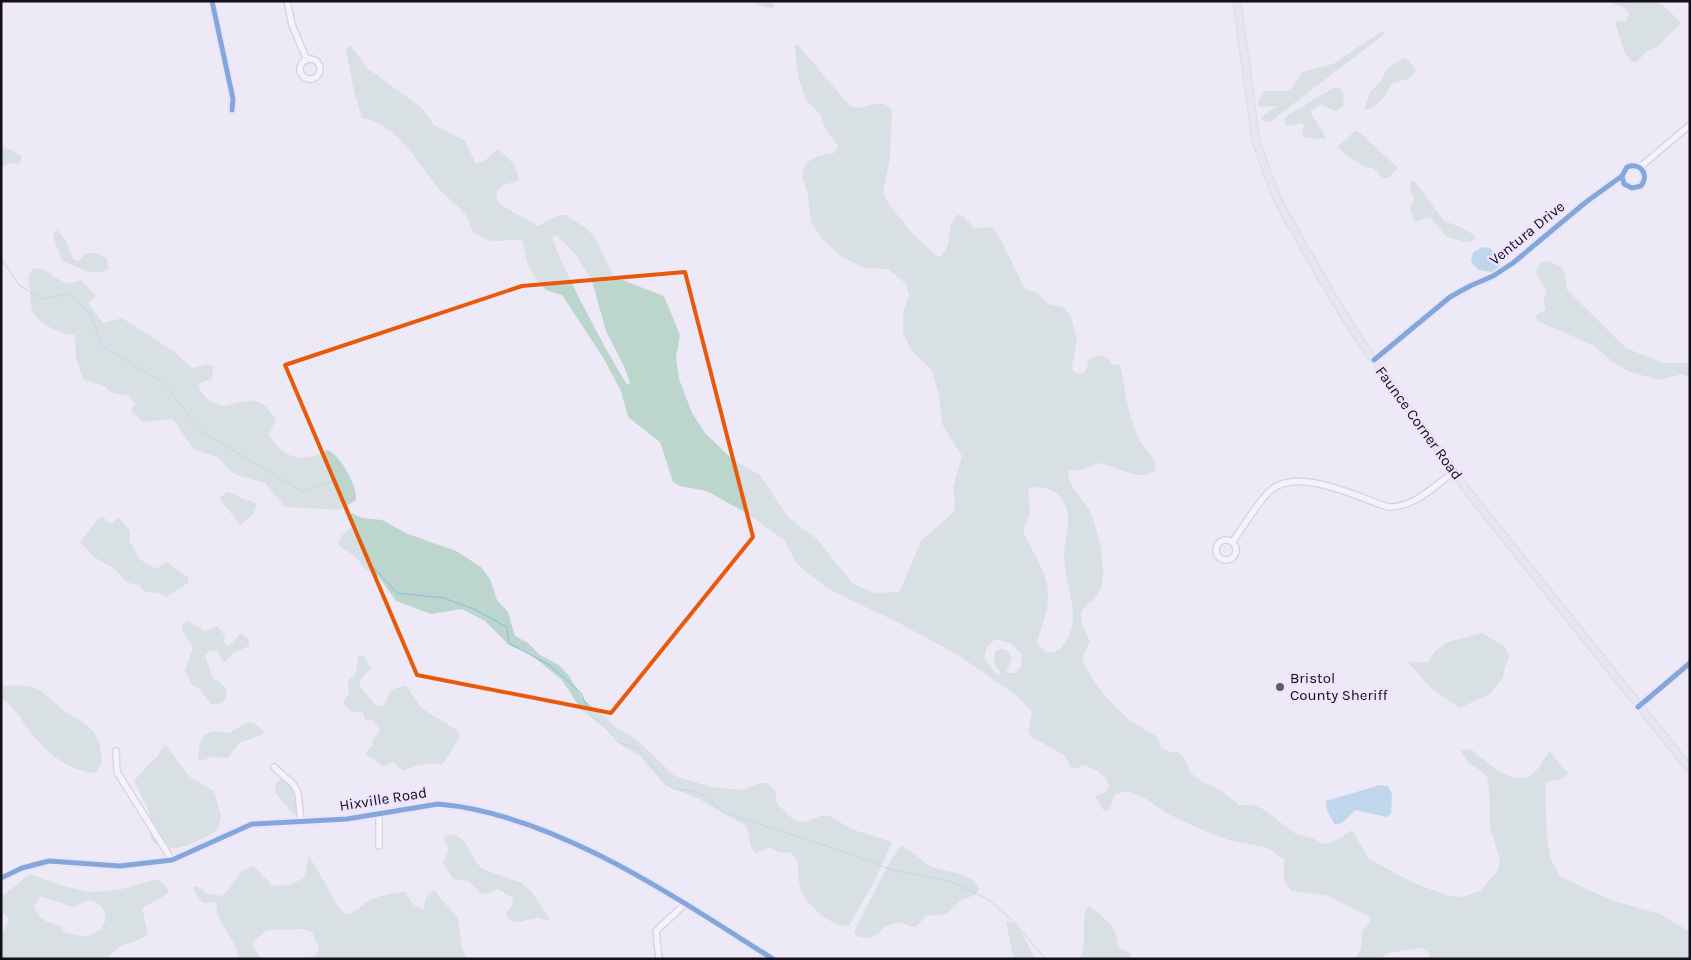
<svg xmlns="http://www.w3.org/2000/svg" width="1691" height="960" viewBox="0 0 1691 960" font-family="Karla,sans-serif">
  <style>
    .green { fill: #bcd5cd; fill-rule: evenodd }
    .water { fill: #86bee1 }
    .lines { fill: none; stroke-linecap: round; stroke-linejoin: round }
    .stream { stroke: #86bee1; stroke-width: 1 }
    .minor-casing { stroke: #b9b4c0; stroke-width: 8 }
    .major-casing { stroke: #c9c7ce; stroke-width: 9 }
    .minor { stroke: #fcfcfe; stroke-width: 5.5 }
    .major { stroke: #dae2e5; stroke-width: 7 }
    .cycleway-casing { stroke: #ede3fd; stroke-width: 8 }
    .cycleway { stroke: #0057b8; stroke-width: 5 }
    .marked { fill: none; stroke: #e8590c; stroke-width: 4; stroke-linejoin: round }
    .poi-dot { fill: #605b67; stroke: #ede3fd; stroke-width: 2 }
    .labels { text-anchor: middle; stroke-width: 4.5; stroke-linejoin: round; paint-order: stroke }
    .street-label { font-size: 15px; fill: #130e19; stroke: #ede3fd }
    .poi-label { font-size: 15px; fill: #130e19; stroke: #ede3fd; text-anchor: start }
  </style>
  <rect width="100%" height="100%" fill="#eee9f7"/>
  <g class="green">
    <path d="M752,1H773L774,8L763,7Z"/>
    <path d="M1611,1H1658C1664,8 1678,17 1681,24L1669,34L1660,45L1646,52L1636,63C1621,57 1621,35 1615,23L1617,20L1626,22L1629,14L1624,7L1613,4Z"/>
    <path d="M1382,31L1386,33L1270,122L1261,120L1262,117L1277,106L1259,107L1258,102L1265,91H1290L1302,72L1333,64Z"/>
    <path d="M797,44L850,106C865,113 879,94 892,110L890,158L883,192L888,203L911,232L934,254L940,257C954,246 945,225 957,215H962L975,228L992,227L1001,240L1025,289L1037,293L1048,304L1063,307L1071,317L1077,340L1072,367L1074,372L1080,374L1086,371L1089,359C1100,352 1106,355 1112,364L1120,365L1129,412L1139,440L1153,458L1156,469C1145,484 1116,467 1101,463L1084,469L1068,471C1068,486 1080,496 1088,508C1092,514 1100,540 1101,548C1102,563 1107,583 1096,597C1090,604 1081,606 1081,617C1080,625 1088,634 1090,642L1082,658C1086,676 1117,711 1133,722C1142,728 1151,732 1159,739L1161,748L1172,753L1176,751L1184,757L1190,772L1202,782L1219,789L1239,805H1253L1263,809L1296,834L1313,838L1322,844L1333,842L1352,830L1369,859L1416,884L1450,896L1462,897L1480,891L1497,872L1500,860L1490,828L1489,788L1487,776L1467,761L1461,751L1471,749C1483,759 1512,787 1530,776C1539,770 1543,760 1549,751L1568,773L1562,779L1549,781L1545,787L1547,840L1551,860L1560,876L1610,900L1660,914L1690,932V957L1686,959H1429V953L1422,948L1388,953L1380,959H1355L1361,949L1362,931L1371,922L1368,916L1326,895L1291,891L1284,879V860L1268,848L1229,840L1211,834L1168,814L1146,799L1127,791L1114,795L1109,810L1104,811L1095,796C1125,789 1099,768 1082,765L1076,769L1071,767L1065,756L1032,737L1028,732L1032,712L1017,696L958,655L897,622L828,589L797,564L784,540L748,514L707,491L680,486L673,482L660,442L628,417L621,391L604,359L562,295L546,290L536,280L528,265L522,240C509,238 497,245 484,238C464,229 474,224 464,213C458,205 449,200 442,192C418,166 401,125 362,118L354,92L346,49L350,45L367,68L422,108L434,125L465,141L476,164L483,162L498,149L514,164L519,178L518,181L504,185L498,189L496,198L501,205L538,226L559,215H566L583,226L594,236L614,277L664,296L680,335L676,357L679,379L692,413L705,433L733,460L760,475L788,517L817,539L853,584L875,593L899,592L903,584L921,541L954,512L955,499L953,488L962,456L942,424L939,395L932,370L912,351L903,333V313L909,295L906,284L888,269L865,268L842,257L823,240L811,222L808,195L802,176L803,170L808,162L817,156L834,153L838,146L826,130L820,114L806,100L798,77L795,46ZM557,235L576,255L592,281L606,331L624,366L630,383L628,385C617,372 550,247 553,236ZM1032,487C1045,487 1058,490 1064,502C1073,520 1064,537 1064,555C1064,585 1084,616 1064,644C1059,651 1054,654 1045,652L1037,643C1040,629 1047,615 1048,600C1051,575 1031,552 1023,530L1030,514L1028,490ZM996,639L1012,644L1022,655L1021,665L1015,673H1006L1012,658L1008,651L1001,649L995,651L994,663L1001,673L997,675L984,658L987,646Z"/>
    <path d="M1403,58H1406L1416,70C1412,81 1400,80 1391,84C1387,95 1376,109 1364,110L1370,92L1381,81L1386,70Z"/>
    <path d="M1333,88H1340L1344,94L1343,107L1335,111L1321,104L1311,111C1312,119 1322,128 1326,139L1305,138L1302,133L1304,125L1301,123L1286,126L1284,120L1287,116Z"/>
    <path d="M1355,131H1358L1398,168L1388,178H1383L1373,168L1364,167C1357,160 1342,155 1338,146Z"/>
    <path d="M1,145L22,156L20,164L10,163L1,167Z"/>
    <path d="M1411,181L1415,182L1444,221L1463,228L1475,236L1473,241L1465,242L1447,237L1430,217L1414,222L1410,207L1414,200L1410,187Z"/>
    <path d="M57,230L65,239L73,259L78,261L86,253H97L107,259L109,269C93,279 79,266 62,261L53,236L55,231Z"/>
    <path d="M1547,261L1560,266L1565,274L1567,290L1626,348L1663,363H1687L1690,366V377L1682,374L1659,380L1630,372L1614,363L1593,345L1537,321L1536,315L1546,310L1543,299L1547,291L1535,271L1542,262Z"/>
    <path d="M34,268L45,270L66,284L81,280L96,296L88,303L103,323L122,318L173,351L192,368L207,364L212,366L213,374L211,379L200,383L198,387L209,401L222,406C249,401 257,392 276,419L269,435C283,459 303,464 327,450C340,454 358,487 356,500L340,510L285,507L265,483L239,476L230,471L219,458L193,449L173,419L142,422L131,410L135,404L129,396L113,393L102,385L83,379L76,358L75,335C60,334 37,324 32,309C30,303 31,296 30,290C28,282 27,274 34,268Z"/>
    <path d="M227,492C236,492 241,502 251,500L257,505C255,513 247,522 240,525L219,498Z"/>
    <path d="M352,513L362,518L382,520L408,534L456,551L481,567L490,579L497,600L508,612L515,636L528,643L540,655L559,665L569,676L583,699L616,727L637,740L675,776L711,787L742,790L760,783H766L775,789L777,803L789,816L797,821L804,822L821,816H829L854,830L892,842L875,880L849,926C832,928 804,903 800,887C797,877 800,865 795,857L789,852L780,853L769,847L756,853C747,846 751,834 745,825L697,798L665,785L639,755L622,746L604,726L582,711L562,680L531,655L509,645L485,621L462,609L431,614L396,601L379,577L364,568L356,557L338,545L341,536L351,528L352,522L348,516Z"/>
    <path d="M103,517L111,524L118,517L130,531L129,541L141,560L155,569L167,562L189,578L188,583L166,597L159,593L145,592L140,586L126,582L116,570L94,557L80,542L97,520Z"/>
    <path d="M187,621L205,631L217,626L225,636L224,642L226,646L232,643L241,633L249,640V646L235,652L223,663L217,651H210L205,655L213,679C224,683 232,691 223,703L212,705L198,688L191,684L185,670L193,647L182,630V624Z"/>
    <path d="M1482,633L1504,646L1509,655C1507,664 1504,668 1503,678L1489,695L1459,708L1430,687L1407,661L1426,663L1430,660L1435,651L1448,642Z"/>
    <path d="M363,655L371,668L361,679L359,685L376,706L384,705L391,690L406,685L421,708L458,731L460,737L445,761L441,765C428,761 415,766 403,771L393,762L383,767L367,755L365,753L373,745L372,741L379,732V728L372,720H365L363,713L350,711L343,703L349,693L348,681L356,673L358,657Z"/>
    <path d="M5,686C15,686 26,684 35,688C47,693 54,704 65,711C81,722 97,727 100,748C102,758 103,764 96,773C67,772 42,749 27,727C19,717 13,705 1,698V687Z"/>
    <path d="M248,722L254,723L265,732L264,734L239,743L228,758L211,757L202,761L198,760L200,742L204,735L212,731L229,733Z"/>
    <path d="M165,745L190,777L214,791L221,817L218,829C203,840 166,860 152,840C148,833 151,821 149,813C146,802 138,792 134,781L145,768L156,758Z"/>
    <path d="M286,773L291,777L303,809L294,815L275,792L276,783Z"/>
    <path d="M452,834C472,839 469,859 483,869L521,883L530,890L548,916L549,921C544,921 541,918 537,918C525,919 514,928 505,914L512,905L513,898L498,889L486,894L481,893L468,881L453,879L443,862L449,850L444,840L445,837Z"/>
    <path d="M901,846C911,849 920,860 930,866C946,874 971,870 979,889L977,894L960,901L946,914L927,916L915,927C908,927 904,922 896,923C876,926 882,943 856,936L854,932L890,861Z"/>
    <path d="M309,856L340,909L346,914C358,913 360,905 370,900C379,896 395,892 405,892L414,905L423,910L426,897L434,890L458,919L462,949L468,959H300L316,955L319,949L312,932L302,929L267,930L252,943L261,959H238C239,945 224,931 219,918C216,912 218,907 215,902L203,903L193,890L194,887L197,886L209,894L221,896C235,887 236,871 253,866L273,886L289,885L304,878Z"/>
    <path d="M30,874L63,886L89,892L118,890L156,879L166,886L169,893L142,908L148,933C132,949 123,936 108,959H4L1,953V935L9,920L5,914H1V897ZM40,896L73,907L91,900C115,910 107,934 84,936C78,936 71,933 64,932L61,926C49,923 38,920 34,906Z"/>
    <path d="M1088,906C1097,911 1107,920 1113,928C1120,938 1111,946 1130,953L1131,959H1079C1089,946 1079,918 1088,906Z"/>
    <path d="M1009,921L1019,927L1035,959H1014L1006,922Z"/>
  </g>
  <g class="water">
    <path d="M1484,247L1490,248L1501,261L1500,266L1492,272L1478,270L1471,262L1473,252Z"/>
    <path d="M1380,785L1388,786L1392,794L1391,813L1387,817L1355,810L1342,823L1335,825L1327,810L1326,801Z"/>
  </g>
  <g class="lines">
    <path class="stream" d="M1,259L20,286L43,299L68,294L90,313L101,345L161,381L204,433L302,491L332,482L347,508L368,562L397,593L444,598L476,610L507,627L509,643L551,666L581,693L591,716L609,731L618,742L637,748L673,789C697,789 706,795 722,812L842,851L892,870L949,881L988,899L1012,920L1046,959"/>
    <defs>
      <g id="minor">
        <path d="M212,1L233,99L232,110"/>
        <path d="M287,1L292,25L307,60"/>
        <circle cx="310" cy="69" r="10"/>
        <path d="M1640,167L1690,125"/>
        <path d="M1374,360L1450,297L1470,286L1493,276L1513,263L1586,202L1622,176L1627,167C1640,162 1650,174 1641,186L1632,188L1624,184L1622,176"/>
        <circle cx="1226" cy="550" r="10"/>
        <path d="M1232,542C1244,527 1257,502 1271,490C1299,467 1357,497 1388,507C1414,508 1434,486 1454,472"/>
        <path d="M1638,707L1690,663"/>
        <path d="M116,751L117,772L172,860"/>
        <path d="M274,767L294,785L298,793L301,821"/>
        <path d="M379,814V846"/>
        <path d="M1,878L22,868L49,861L120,866L172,860L252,824L347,819L438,804C555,814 676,898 773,959"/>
        <path d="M659,959L656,931L685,904"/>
      </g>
      <path id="major" d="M1237,1L1256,141L1272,186L1283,210L1332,296L1357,336L1470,494L1690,769"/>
    </defs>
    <use href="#minor" class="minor-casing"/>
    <use href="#major" class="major-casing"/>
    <use href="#minor" class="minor"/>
    <use href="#major" class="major"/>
    <defs>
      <g id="cycleway">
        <path d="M212,1L233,99L232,110"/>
        <path d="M1374,360L1450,297L1470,286L1493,276L1513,263L1586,202L1622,176L1627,167C1640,162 1650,174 1641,186L1632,188L1624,184L1622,176"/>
        <path d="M1638,707L1690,663"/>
        <path d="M1,878L22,868L49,861L120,866L172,860L252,824L347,819L438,804C555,814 676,898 773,959"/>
      </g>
    </defs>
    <use href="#cycleway" class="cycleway-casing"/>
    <use href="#cycleway" class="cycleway"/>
  </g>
  <path d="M0 0H1691V960H0ZM685,272L753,537L611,713L417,675L285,365L522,286Z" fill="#eee9f7" fill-opacity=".55" fill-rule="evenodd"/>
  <path class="marked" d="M685,272L753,537L611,713L417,675L285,365L522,286Z"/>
  <circle class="poi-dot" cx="1280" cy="687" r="5"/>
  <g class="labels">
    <g class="street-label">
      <text transform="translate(1527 233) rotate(-39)" y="5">Ventura Drive</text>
      <text transform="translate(1419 423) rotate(54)" y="5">Faunce Corner Road</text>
      <text transform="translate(383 799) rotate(-9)" y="5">Hixville Road</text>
    </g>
    <g class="poi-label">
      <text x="1290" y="683">Bristol<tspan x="1290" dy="17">County Sheriff</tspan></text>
    </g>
  </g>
  <rect width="1691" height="960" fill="none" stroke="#130e19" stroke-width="5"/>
</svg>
